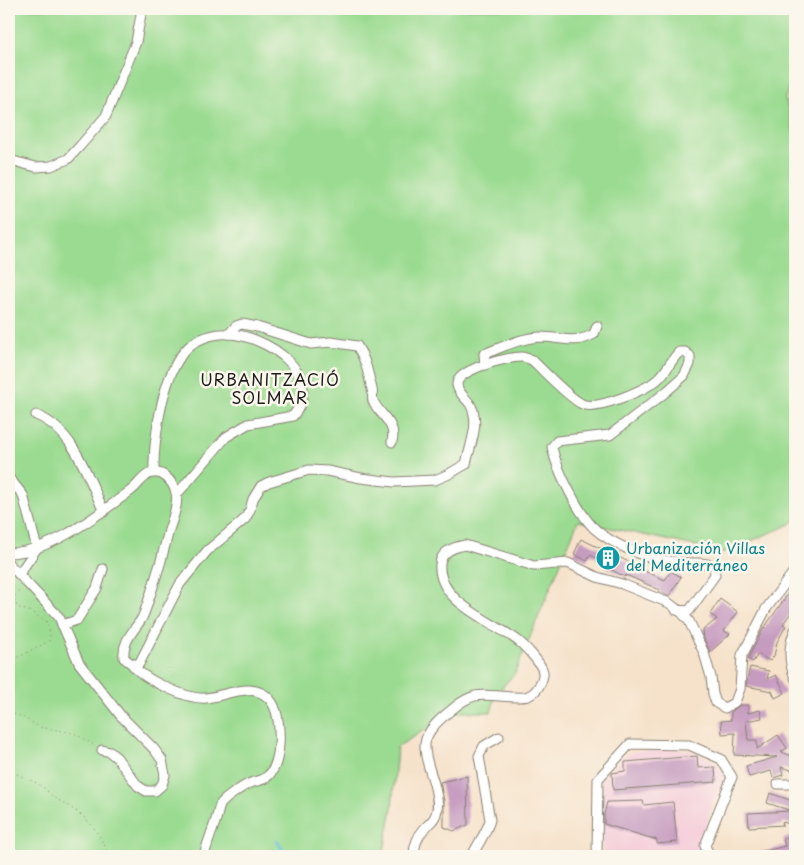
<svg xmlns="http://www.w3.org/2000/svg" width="804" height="865" viewBox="0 0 804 865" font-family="'Playpen Sans',sans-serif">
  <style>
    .built { fill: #f5cfda }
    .grass { fill: #9bdb91; stroke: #5c7c56 }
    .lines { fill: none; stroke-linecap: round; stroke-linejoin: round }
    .stream { stroke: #6bbbe6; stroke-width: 2.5 }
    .building { fill: #c69bc0 }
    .minor-casing { stroke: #897f73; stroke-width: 11 }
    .path { stroke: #897f73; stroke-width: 1; stroke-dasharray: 1 4; stroke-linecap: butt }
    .minor { stroke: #fff; stroke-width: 9 }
    .labels { text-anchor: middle; stroke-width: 5; stroke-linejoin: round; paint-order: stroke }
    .culture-label { font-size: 15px; fill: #0d838f; stroke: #fbf7ec; text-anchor: start }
    .neighbourhood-label { font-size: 16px; letter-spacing: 1px; fill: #1c1c1c; stroke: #fbf7ec }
  </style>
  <rect width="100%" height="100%" fill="#fbf7ec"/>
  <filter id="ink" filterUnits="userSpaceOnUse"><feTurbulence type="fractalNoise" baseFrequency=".02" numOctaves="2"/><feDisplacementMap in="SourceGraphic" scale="10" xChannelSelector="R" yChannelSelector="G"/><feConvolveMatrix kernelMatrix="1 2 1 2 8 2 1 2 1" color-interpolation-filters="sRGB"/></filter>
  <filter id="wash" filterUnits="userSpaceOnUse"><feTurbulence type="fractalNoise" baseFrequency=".0096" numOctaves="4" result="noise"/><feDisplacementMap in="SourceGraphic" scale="20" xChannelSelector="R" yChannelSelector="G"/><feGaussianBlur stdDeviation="1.12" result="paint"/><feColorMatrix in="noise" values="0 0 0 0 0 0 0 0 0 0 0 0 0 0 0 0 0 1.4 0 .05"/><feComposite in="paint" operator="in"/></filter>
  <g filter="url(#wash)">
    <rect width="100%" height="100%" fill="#f6e2ca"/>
    <path class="built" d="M692,750L714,761L725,775L712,804L701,850L703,856H603L604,845L600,828L602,778L623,757L635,751Z"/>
    <path class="grass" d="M9,9H795V68L785,98L795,136V521L784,527L717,555L700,547L578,521L515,673L496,694L491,712H454L397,747L392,808L383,856H9Z"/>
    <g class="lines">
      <path class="stream" d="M277,841L286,856"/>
    </g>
    <g id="blocks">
      <g class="building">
        <path d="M581,539L631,563V565L665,580L671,571L681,577L669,596L658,592L660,590L626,575L625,577L606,567L608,563L590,555L587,561L574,554Z"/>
        <path d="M790,591L795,595V607L783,624L786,626L777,642L774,656L770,661L758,654L753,662L748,659L762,631Z"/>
        <path d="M720,599L738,612L724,631L730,634L710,652L704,639L703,630L717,619L710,614Z"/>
        <path d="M750,667L769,671L767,679L776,675L785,693L775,698L772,691L746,686Z"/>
        <path d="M740,705H748V713L760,710L762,718L746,721L748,740H757V749L778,735L787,748L781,752L795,757V771L781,767L783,775L773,778L771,771L749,777L746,766L777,757L734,755L735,733L722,734L721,721L731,720V712Z"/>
        <path d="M697,756L698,768L715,767L716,782L613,790L612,773L625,771V762Z"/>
        <path d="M467,776L468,825L454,831L444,827V801L440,782Z"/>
        <path d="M770,793L795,802V825L782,822L783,825L749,827L748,813L792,811L767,803Z"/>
        <path d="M643,801L644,805L673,802L677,842L657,844V840L604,824V814L607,802Z"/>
        <path d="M793,836L795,851L775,856H754V854L785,846L783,839Z"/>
      </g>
    </g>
  </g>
  <g filter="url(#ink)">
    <use href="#blocks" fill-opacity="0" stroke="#897f73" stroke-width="1"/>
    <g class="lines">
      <defs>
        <g id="minor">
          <path d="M9,160L36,167L51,166L68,159L80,146L106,116L136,42L142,9"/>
          <path d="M229,334L236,326L242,324L257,327L311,344L331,342L357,346C366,359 368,374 372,389C373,393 372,398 373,401C380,416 397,423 392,442"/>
          <path d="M485,365L484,354C503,347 520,338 540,337C560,337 575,345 594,334L597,326"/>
          <path d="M36,415C74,430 88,477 104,512"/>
          <path d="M154,473C153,440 163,361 195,342C203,337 217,333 228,334C265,335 327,374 293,416L248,424L226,437L177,494"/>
          <path d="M9,478L23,495L37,548L19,574"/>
          <path d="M9,553C51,552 96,516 129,492C136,488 142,477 149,474C162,469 173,481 176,493C179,504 172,520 169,530C164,551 158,572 151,593C148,601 146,610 142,618C134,631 122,641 124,658L132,664H139L180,584L207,551L245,519L250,510L253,499L261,486L269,482L309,470L327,471L361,478L394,482L435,480L449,474L466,464C470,445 481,422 470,404C466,398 458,393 457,385C456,369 508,357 521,357C525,357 528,359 532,360C544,371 568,397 582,404C596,411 645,390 657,380C666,373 671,360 679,352H685L690,356V364L684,376L666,392L610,435L557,441L552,447C556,468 579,515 595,529C609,542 642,557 661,560C670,561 679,562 688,563C697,563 706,562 714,566L715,575L689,611L676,610"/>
          <path d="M9,564L59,617L79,663L121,716L154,749L162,760L165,775L162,785L155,791H146L138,786L117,758L110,752L102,750"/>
          <path d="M62,625L77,620L97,588L103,569"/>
          <path d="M795,630C788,646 789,663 795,678"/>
          <path d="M132,664C142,679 188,700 206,698C227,696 258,678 273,704C282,720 283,768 265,778C261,781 255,781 251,783C244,785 224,799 220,805C219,808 218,813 217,816C213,830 207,843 204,856"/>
          <path d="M778,784H795"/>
          <path d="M414,856C414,845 417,837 424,829C428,824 434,821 436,814C439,806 437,797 435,788C432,774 424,759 425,744C426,729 445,715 455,707C461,702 468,698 475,696C488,693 519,700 528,696C533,694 536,691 539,686C541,682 544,677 543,672C542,664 524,645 517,640C492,621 437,602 440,564C441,551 454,547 465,545L534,566L568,563L597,577L622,584L669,603L682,613L689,621L704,653L711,677L713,694L716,703L725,708L735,702L740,689L742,655L747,646L766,609L795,570"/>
          <path d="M472,856C478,843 487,832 490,820L479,756L484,746L499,737"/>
          <path d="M597,856L598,779L630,744L689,745L721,759L732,777L705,846L710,856"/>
        </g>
      </defs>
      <use href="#minor" class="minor-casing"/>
      <g class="path">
        <path d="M9,601L14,597"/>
        <path d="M9,662L49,641L50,634L47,622L31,612L17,607L14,597L21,588"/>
        <path d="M9,713L20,716L40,727L74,733L96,746"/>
        <path d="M9,768C18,777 29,778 40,785C46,789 51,796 58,800C85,815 97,826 109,856"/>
      </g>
      <use href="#minor" class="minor"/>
    </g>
  </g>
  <defs>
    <symbol id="building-disc" viewBox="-11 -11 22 22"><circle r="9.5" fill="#0f9aa8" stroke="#fbf7ec"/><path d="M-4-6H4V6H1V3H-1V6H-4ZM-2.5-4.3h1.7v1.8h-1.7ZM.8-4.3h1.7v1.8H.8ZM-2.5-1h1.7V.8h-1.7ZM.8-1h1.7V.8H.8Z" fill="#fff"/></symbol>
  </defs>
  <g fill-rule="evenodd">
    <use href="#building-disc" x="594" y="544" width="28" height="28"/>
  </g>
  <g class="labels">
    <g class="culture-label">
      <text x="626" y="554">Urbanización Villas<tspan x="626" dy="17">del Mediterráneo</tspan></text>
    </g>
    <g class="neighbourhood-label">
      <text x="270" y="386">URBANITZACIÓ<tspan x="270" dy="18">SOLMAR</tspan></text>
    </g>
  </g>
  <rect width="804" height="865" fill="none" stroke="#fbf7ec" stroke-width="30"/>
</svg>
